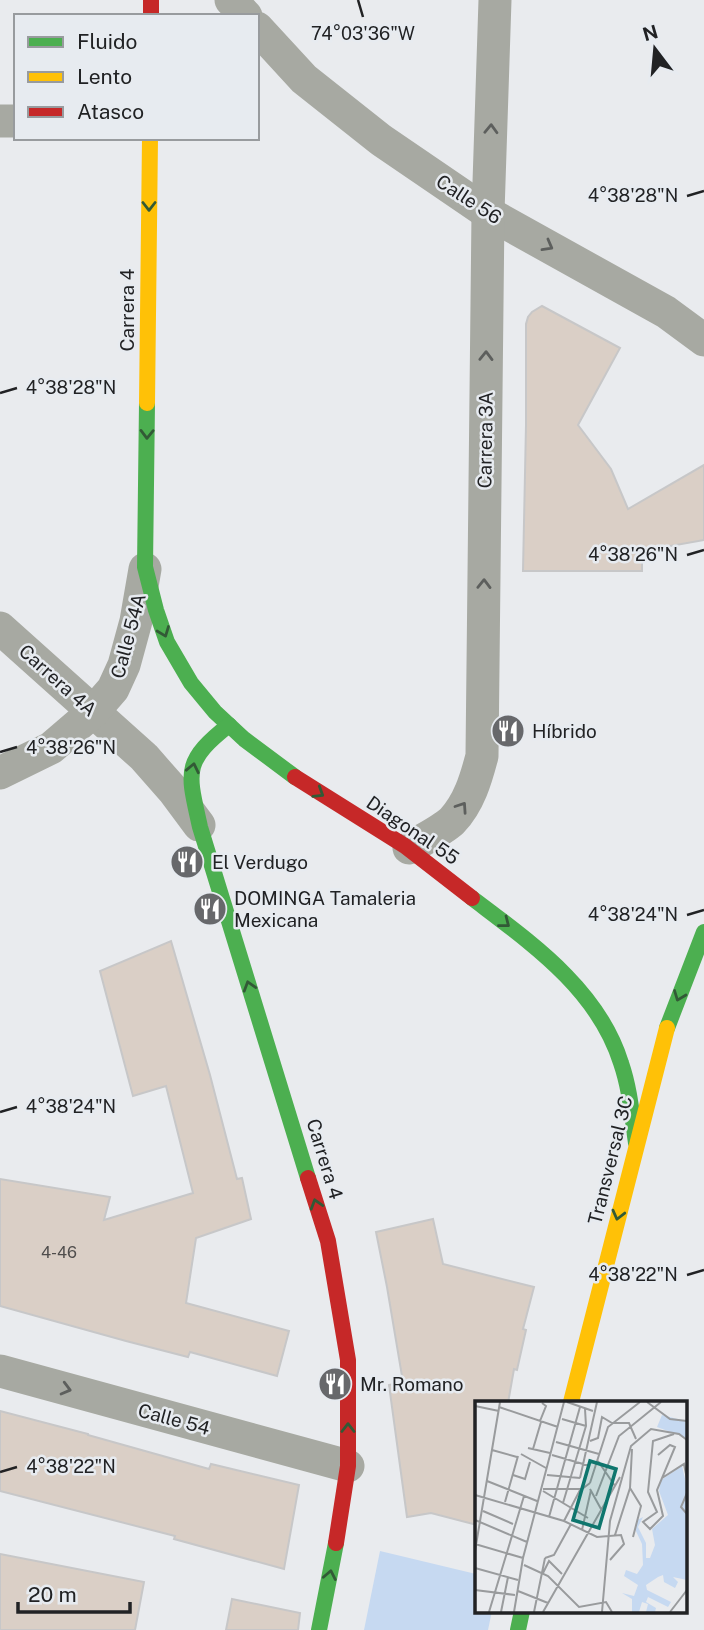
<svg xmlns="http://www.w3.org/2000/svg" width="704" height="1630" viewBox="0 0 704 1630" font-family="'Public Sans',sans-serif">
  <style>
    .green { fill: #c6d9f1 }
    .building { fill: #dacfc6; stroke: #c7c7c8; stroke-width: 2 }
    .lines { fill: none; stroke-linecap: round; stroke-linejoin: round }
    .street { stroke: #a7a9a2; stroke-width: 33 }
    .fast { stroke: #4caf50; stroke-width: 16 }
    .slow { stroke: #ffc107; stroke-width: 16 }
    .jam { stroke: #c62828; stroke-width: 16 }
    .oneway { stroke: #5d5f5d }
    .oneway2 { stroke: #325a36 }
    .ticks { fill: none; stroke: #212224; stroke-width: 2.5 }
    .labels { text-anchor: middle; stroke-width: 5; stroke-linejoin: round; paint-order: stroke }
    .number-label { font-size: 16px; fill: #4f4d4c }
    .street-label { font-size: 19px; fill: #212224; stroke: #e7ebf0 }
    .poi-label { font-size: 19px; fill: #212224; stroke: #e7ebf0; text-anchor: start }
    .inset-road { fill: none; stroke: #999b9d; stroke-width: 2 }
    .view { fill: #0f766e; fill-opacity: 0.15; stroke: #0f766e; stroke-width: 3.5 }
    .inset-edge { fill: none; stroke: #212224; stroke-width: 3.5 }
    .ticks-label { font-size: 18px; text-anchor: middle; fill: #212224; stroke: #e7ebf0; stroke-width: 5; stroke-linejoin: round; paint-order: stroke }
  </style>
  <rect width="100%" height="100%" fill="#e9ebee"/>
  <path class="green" d="M380,1551L476,1574V1611H492L488,1630H364Z"/>
  <g class="building">
    <path d="M542,306L620,348L578,425L611,469L628,509L704,465V540L642,551V571H523L526,425V324L528,317L532,312Z"/>
    <path d="M171,941L210,1075L237,1179L242,1178L251,1219L196,1238L186,1303L289,1331L277,1376L190,1352L188,1357L126,1341L0,1306V1179L110,1197L104,1220L193,1193L166,1086L133,1096L100,971Z"/>
    <path d="M433,1219L443,1264L534,1287L523,1329L526,1330L517,1370L514,1369L508,1403H477V1525L431,1513L407,1517L389,1385L403,1382L387,1287L376,1232Z"/>
    <path d="M0,1411L88,1434V1435L209,1469L211,1464L299,1485L284,1569L174,1539L175,1536L0,1491Z"/>
    <path d="M0,1554L144,1582L135,1630H0Z"/>
    <path d="M232,1599L300,1613L298,1630H226Z"/>
  </g>
  <g class="lines">
    <g class="street">
      <path d="M231,0L246,16"/>
      <path d="M257,28L304,79L381,140L488,213L666,312L704,340"/>
      <path d="M0,121H16"/>
      <path d="M0,628L144,757L173,790L199,825"/>
      <path d="M0,773L51,748L93,712L113,689L124,665L136,621L145,569"/>
      <path d="M409,848C422,840 441,831 452,821C469,803 476,779 482,756L488,213L495,0"/>
      <path d="M0,1371L348,1466"/>
    </g>
    <g class="fast">
      <path d="M147,403L145,567L156,610L167,642L191,683L215,712L244,739L295,777"/>
      <path d="M229,725C182,762 188,772 200,827L308,1178"/>
      <path d="M472,898C531,943 598,989 621,1063C630,1089 632,1116 636,1143"/>
      <path d="M667,1028L704,932"/>
      <path d="M319,1630L336,1543"/>
      <path d="M518,1630L522,1611"/>
    </g>
    <g class="slow">
      <path d="M147,403L150,138"/>
      <path d="M571,1402L667,1028"/>
    </g>
    <g class="jam">
      <path d="M151,0V16"/>
      <path d="M295,777L405,846L472,898"/>
      <path d="M308,1178L328,1241L348,1360V1466L336,1543"/>
    </g>
  </g>
  <defs><path id="oneway-chevron" d="M-2-3.5L2.5 0L-2 3.5" fill="none" stroke-width="1.6" stroke-linecap="round" stroke-linejoin="round" transform="scale(1.75)"/></defs>
  <g class="oneway">
    <use href="#oneway-chevron" transform="translate(491 129) rotate(-88)"/>
    <use href="#oneway-chevron" transform="translate(548 246) rotate(29)"/>
    <use href="#oneway-chevron" transform="translate(486 356) rotate(-89)"/>
    <use href="#oneway-chevron" transform="translate(484 584) rotate(-89)"/>
    <use href="#oneway-chevron" transform="translate(462 807) rotate(-56)"/>
    <use href="#oneway-chevron" transform="translate(66 1389) rotate(15)"/>
  </g>
  <g class="oneway2">
    <use href="#oneway-chevron" transform="translate(149 206) rotate(90)"/>
    <use href="#oneway-chevron" transform="translate(147 434) rotate(91)"/>
    <use href="#oneway-chevron" transform="translate(164 632) rotate(69)"/>
    <use href="#oneway-chevron" transform="translate(193 768) rotate(-78)"/>
    <use href="#oneway-chevron" transform="translate(319 793) rotate(32)"/>
    <use href="#oneway-chevron" transform="translate(505 923) rotate(38)"/>
    <use href="#oneway-chevron" transform="translate(249 986) rotate(-107)"/>
    <use href="#oneway-chevron" transform="translate(679 996) rotate(111)"/>
    <use href="#oneway-chevron" transform="translate(316 1204) rotate(-107)"/>
    <use href="#oneway-chevron" transform="translate(618 1215) rotate(104)"/>
    <use href="#oneway-chevron" transform="translate(348 1428) rotate(-90)"/>
    <use href="#oneway-chevron" transform="translate(330 1575) rotate(-79)"/>
  </g>
  <path class="ticks" d="M358,0L363,17M687,196L704,191M0,393L17,388M687,555L704,550M0,752L17,747M687,915L704,910M0,1112L17,1107M687,1275L704,1270M0,1472L17,1467"/>
  <defs>
    <symbol id="restaurant-disc" viewBox="-11 -11 22 22"><circle r="9.5" fill="#67686b" stroke="#e7ebf0"/><path d="M-5-6h1v4h1v-4h1v4h1v-4h1v5L-1.5 .5V6h-2V.5L-5-1ZM5-6V6H3V1.5H1.5Q1.5-4 5-6Z" fill="#fff"/></symbol>
  </defs>
  <g fill-rule="evenodd">
    <use href="#restaurant-disc" x="489" y="712" width="38" height="38"/>
    <use href="#restaurant-disc" x="168" y="843" width="38" height="38"/>
    <use href="#restaurant-disc" x="191" y="890" width="38" height="38"/>
    <use href="#restaurant-disc" x="316" y="1365" width="38" height="38"/>
  </g>
  <g class="labels">
    <g class="number-label">
      <text x="59" y="1258">4-46</text>
    </g>
    <g class="street-label">
      <text transform="translate(469 199) rotate(33)" y="7">Calle 56</text>
      <text transform="translate(127 310) rotate(-90)" y="7">Carrera 4</text>
      <text transform="translate(485 440) rotate(-89)" y="7">Carrera 3A</text>
      <text transform="translate(128 636) rotate(-75)" y="7">Calle 54A</text>
      <text transform="translate(58 680) rotate(42)" y="7">Carrera 4A</text>
      <text transform="translate(413 830) rotate(34)" y="7">Diagonal 55</text>
      <text transform="translate(325 1159) rotate(73)" y="7">Carrera 4</text>
      <text transform="translate(610 1160) rotate(-76)" y="7">Transversal 3C</text>
      <text transform="translate(174 1419) rotate(15)" y="7">Calle 54</text>
    </g>
    <g class="poi-label">
      <text x="532" y="738">Híbrido</text>
      <text x="212" y="869">El Verdugo</text>
      <text x="234" y="905">DOMINGA Tamaleria<tspan x="234" dy="22">Mexicana</tspan></text>
      <text x="360" y="1391">Mr. Romano</text>
    </g>
  </g>
  <g transform="translate(475 1401)">
    <rect width="212" height="212" fill="#e9ebee"/>
    <path d="M187,14L210,20L212,37L182,26ZM207,65L211,82L212,179L198,176L203,181L200,187L189,181L188,174L183,176L171,184L172,189L196,201L193,206L173,196L171,201L181,207L180,211H171L173,203L167,201L164,211H157V198L147,192L159,195L163,184L149,175L151,169L162,173L168,164L167,143L160,128L162,119L168,116L163,126L171,142V157H175L180,144L177,128L193,114L184,90L186,79Z" fill="#c6d9f1"/>
    <path class="inset-road" d="M92,1L118,10M172,1L195,18L212,20M0,5L24,10M24,6L83,26M87,18L111,25M65,20L71,5L67,2M115,40L123,37L127,16L137,22H154L161,38M81,41L124,53M53,47L75,52M58,48L66,21M17,49L42,56M46,53L71,67M77,54L115,65M183,54L195,44L200,46L182,89L188,115L175,128L168,121L182,111L173,91L178,40L199,33M123,60L140,85M38,74L50,78L55,61M72,74L105,77M105,77L122,1M187,77L209,63L212,78M12,80L62,100M115,82L133,26L165,1M155,87L166,105L158,136M68,88H107L115,82M115,88L126,108M68,90L113,117M212,92L206,106L212,113M0,94L89,120L122,136L146,134L149,143L135,159M121,95L144,35L186,1M30,101L43,55M88,102L111,25L110,8M8,110L38,123M74,116L105,6M0,119L52,141M89,120L105,89M107,129L116,89M140,134L155,87L157,48M0,143L48,157M0,150L25,1M70,157L79,154L96,123M49,164L73,175L104,206L131,201L137,211M0,167L43,179M68,172L74,160L87,173M0,189L40,194M43,190L73,202M14,211L49,95M26,211L33,176M39,211L48,157L89,1M59,211L70,157M68,211L145,76M127,211L135,120L156,45L176,28L204,33L212,39M195,211L212,189"/>
    <path class="view" d="M115,60L141,68L124,127L98,119Z"/>
    <rect width="212" height="212" class="inset-edge"/>
  </g>
  <g class="ticks-label">
    <text x="363" y="40">74°03'36"W</text>
    <text x="633" y="202">4°38'28"N</text>
    <text x="71" y="394">4°38'28"N</text>
    <text x="633" y="561">4°38'26"N</text>
    <text x="71" y="754">4°38'26"N</text>
    <text x="633" y="921">4°38'24"N</text>
    <text x="71" y="1113">4°38'24"N</text>
    <text x="633" y="1281">4°38'22"N</text>
    <text x="71" y="1473">4°38'22"N</text>
  </g>
  <rect x="14" y="14" width="245" height="126" fill="#e7ebf0" stroke="#989b9e" stroke-width="2"/>
  <rect x="28" y="37" width="35" height="10" fill="#4caf50" stroke="#989b9e" stroke-width="2"/>
  <text x="77" y="49" font-size="21" fill="#212224">Fluido</text>
  <rect x="28" y="72" width="35" height="10" fill="#ffc107" stroke="#989b9e" stroke-width="2"/>
  <text x="77" y="84" font-size="21" fill="#212224">Lento</text>
  <rect x="28" y="107" width="35" height="10" fill="#c62828" stroke="#989b9e" stroke-width="2"/>
  <text x="77" y="119" font-size="21" fill="#212224">Atasco</text>
  <g transform="translate(655 49) rotate(344)" stroke="#e7ebf0" stroke-width="5" paint-order="stroke">
  <path d="M0-5L12 26L0 18L-12 26Z" fill="#212224"/>
  <text y="-10" font-size="19" font-weight="bold" text-anchor="middle" fill="#212224">N</text>
  </g>
  <path d="M18 1602v10h112v-10" fill="none" stroke="#212224" stroke-width="3.5"/>
  <text x="28" y="1602" font-size="21" fill="#212224" stroke="#e7ebf0" stroke-width="5" paint-order="stroke">20 m</text>
</svg>
